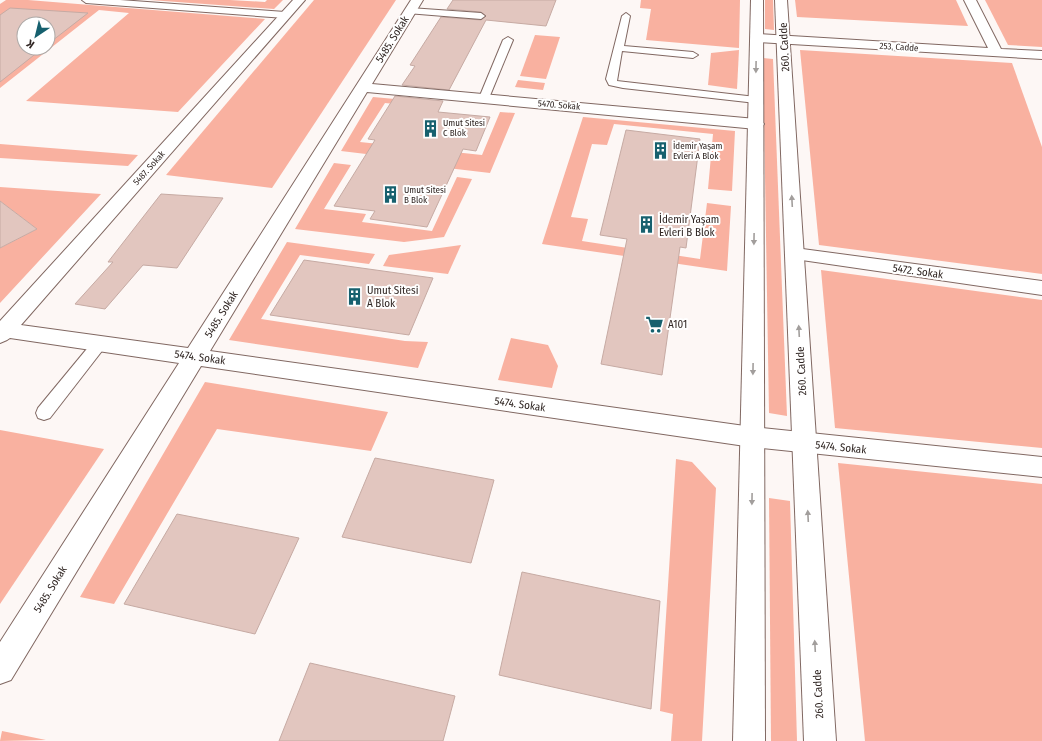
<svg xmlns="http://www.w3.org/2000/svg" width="1042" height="741" viewBox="0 0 1042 741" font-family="'Fira Sans Condensed',sans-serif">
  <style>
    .green { fill: #f9b1a0; fill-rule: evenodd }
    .building { fill: #e2c6bf; stroke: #c6aaa3 }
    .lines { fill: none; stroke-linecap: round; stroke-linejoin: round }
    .service-casing { stroke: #816862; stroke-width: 2 }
    .minor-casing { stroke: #816862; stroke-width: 2 }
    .tertiary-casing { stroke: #816862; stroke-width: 2 }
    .service { fill: #fff; fill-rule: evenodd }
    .minor { fill: #fff; fill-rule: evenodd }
    .tertiary { fill: #fff; fill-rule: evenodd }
    .oneway { fill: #a29e9c }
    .labels { text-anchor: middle; stroke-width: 4; stroke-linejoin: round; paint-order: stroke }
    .far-street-label { font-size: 9px; fill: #312724; stroke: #fff }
    .far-poi-label { font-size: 9px; fill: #312724; stroke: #fff; text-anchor: start }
    .street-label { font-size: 11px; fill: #312724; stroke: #fff }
    .poi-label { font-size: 11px; fill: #312724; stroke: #fff; text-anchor: start }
  </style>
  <rect width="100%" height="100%" fill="#fdf7f5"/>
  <g class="green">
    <path d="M6,0H28L265,19L178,112L26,101L129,13L99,10L0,88V4ZM24,24H48V48H24Z"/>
    <path d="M150,0H230L265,2L267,0H283L274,9Z"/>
    <path d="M314,0H396L272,188L166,175Z"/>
    <path d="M641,0H740L739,48L646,40L651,9L640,8Z"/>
    <path d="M765,0H773L774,30L765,29Z"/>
    <path d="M795,0H956L968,26L797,17Z"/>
    <path d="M985,0H1042V47L1008,45Z"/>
    <path d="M535,35L560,37L546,79L520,76Z"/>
    <path d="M739,50L737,89L708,85L711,53Z"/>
    <path d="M800,50L1012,63L1042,147V274L819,245Z"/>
    <path d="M763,58L773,59L787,416L769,413Z"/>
    <path d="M518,80L545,83L543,90L515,87Z"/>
    <path d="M373,97L439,103L435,108L385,103L360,142L482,155L500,112L515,113L490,173L439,167L441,163L341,151Z"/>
    <path d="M583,117L735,131L732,191L708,189L713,134L614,124L607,145L592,144L571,217L588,219L582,241L700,259L707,203L731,206L727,271L542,244Z"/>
    <path d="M0,144L138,155L128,166L0,158Z"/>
    <path d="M334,163L351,165L324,209L366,214L362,222L432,231L457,177L472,179L444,237L404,242L295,229Z"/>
    <path d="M0,187L101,194L0,303V248L37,229L0,201Z"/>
    <path d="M287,242L375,254L369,264L300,255L261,319L405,341L428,342L418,368L229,340Z"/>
    <path d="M461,245L448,274L383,266L389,255Z"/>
    <path d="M821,270L1042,300V448L835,428Z"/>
    <path d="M511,338L548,345L558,366L552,388L498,380Z"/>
    <path d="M205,382L388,412L371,451L217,429L114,604L80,597Z"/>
    <path d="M0,430L104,449L0,604Z"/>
    <path d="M676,459L692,462L716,488L702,741H671L673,714L660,711Z"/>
    <path d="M838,463L1042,484V741H865Z"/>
    <path d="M769,498L790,501L797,741H771Z"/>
    <path d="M2,731L46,740L0,741Z"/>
  </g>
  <g class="building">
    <path d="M453,0H556L546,26L486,20L449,90L402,85L415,66L410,65L441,17L481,20L486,16L481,12L447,9Z"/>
    <path d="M10,8L88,13L48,44V24H24V48H43L0,82V15Z"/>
    <path d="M395,96L443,101L438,112L490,117L476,151L463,149L427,227L370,219L375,211L334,206L375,140L368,139Z"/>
    <path d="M626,130L700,139L686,248L680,247L662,375L601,364L627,239L600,235Z"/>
    <path d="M161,194L223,198L177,268L143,265L105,309L75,304L113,262H108Z"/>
    <path d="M0,201L37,229L0,248Z"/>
    <path d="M304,260L433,278L409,335L270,315Z"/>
    <path d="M375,458L494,480L471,563L342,537Z"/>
    <path d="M177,514L299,538L255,634L124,604Z"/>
    <path d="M522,572L660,601L651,709L499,675Z"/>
    <path d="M310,663L455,696L443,741H279Z"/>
  </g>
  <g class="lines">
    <defs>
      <g id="service">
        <path d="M82,0H120L285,12L289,15L285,18L86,3Z"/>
        <path d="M410,8L481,13L485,16L481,19L407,13L406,11Z"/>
        <path d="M626,13L630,16L624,46L693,52L698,55L693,58L622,51L617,81L756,97L761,100L756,103L623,88L609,85L606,79L622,16Z"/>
        <path d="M508,37L513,40L489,98L484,101L480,100L479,98L503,40Z"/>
        <path d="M100,337L105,339L108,343L105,347L50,418L44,420L38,418L36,413L38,408L95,339Z"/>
      </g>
      <g id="minor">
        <path d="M293,0H305L21,325L188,348L411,0H423L372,84L756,119L761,121L764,124L761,127L756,129L367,92L210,351L752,427L1042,457V477L752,447L201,366L11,680L0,684V642L179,363L10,338L7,340L0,343V321Z"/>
        <path d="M964,0H976L1001,49L1042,51V59L757,42L752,41L751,38L752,35L757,34L988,48Z"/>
        <path d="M795,248L1042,281V295L788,258L786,254L788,250Z"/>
      </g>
      <g id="tertiary">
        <path d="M751,0H763L765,741H733Z"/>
        <path d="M775,0H787L836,741H804Z"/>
      </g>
    </defs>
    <use href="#service" class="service-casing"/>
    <use href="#minor" class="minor-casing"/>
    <use href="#tertiary" class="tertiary-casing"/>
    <use href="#service" class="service"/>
    <use href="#minor" class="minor"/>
    <use href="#tertiary" class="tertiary"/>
  </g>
  <defs><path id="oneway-solid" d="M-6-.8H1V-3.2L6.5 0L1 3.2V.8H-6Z"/></defs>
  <g class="oneway">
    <use href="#oneway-solid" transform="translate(756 67) rotate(91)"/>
    <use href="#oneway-solid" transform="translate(792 201) rotate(-93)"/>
    <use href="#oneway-solid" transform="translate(754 239) rotate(91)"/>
    <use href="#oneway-solid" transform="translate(799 331) rotate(-93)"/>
    <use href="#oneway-solid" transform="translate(753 369) rotate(91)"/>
    <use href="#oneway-solid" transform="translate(752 499) rotate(91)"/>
    <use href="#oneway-solid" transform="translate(808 516) rotate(-93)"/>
    <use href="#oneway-solid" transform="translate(815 646) rotate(-93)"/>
  </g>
  <defs>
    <symbol id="building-bare" viewBox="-9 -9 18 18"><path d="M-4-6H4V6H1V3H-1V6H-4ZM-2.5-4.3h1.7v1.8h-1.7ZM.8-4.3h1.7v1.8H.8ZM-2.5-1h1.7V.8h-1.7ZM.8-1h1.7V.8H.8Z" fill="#16606e" stroke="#fff" stroke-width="2.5" paint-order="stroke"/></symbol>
    <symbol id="supermarket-bare" viewBox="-9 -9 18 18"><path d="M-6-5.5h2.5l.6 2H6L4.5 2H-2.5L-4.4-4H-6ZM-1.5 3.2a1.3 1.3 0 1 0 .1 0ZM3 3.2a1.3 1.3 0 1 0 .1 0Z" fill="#16606e" stroke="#fff" stroke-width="2.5" paint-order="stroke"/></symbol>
  </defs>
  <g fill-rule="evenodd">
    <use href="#building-bare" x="418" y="116" width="25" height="25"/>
    <use href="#building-bare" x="648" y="138" width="25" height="25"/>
    <use href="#building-bare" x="378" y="182" width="25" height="25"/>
    <use href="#building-bare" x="634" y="212" width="25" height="25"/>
    <use href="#building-bare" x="342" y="284" width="25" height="25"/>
    <use href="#supermarket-bare" x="642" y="312" width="25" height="25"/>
  </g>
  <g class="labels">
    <g class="far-street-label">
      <text transform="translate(899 47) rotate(4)" y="3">253. Cadde</text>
      <text transform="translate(559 105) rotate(5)" y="3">5470. Sokak</text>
      <text transform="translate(149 168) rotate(-48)" y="3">5487. Sokak</text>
    </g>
    <g class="far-poi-label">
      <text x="443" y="126">Umut Sitesi<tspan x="443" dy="10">C Blok</tspan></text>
      <text x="673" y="149">İdemir Yaşam<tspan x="673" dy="10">Evleri A Blok</tspan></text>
      <text x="404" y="193">Umut Sitesi<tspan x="404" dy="10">B Blok</tspan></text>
    </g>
    <g class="street-label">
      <text transform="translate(392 39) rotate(-58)" y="4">5485. Sokak</text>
      <text transform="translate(784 47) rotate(-93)" y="4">260. Cadde</text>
      <text transform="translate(918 271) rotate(8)" y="4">5472. Sokak</text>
      <text transform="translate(221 314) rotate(-58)" y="4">5485. Sokak</text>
      <text transform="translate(200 357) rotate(8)" y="4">5474. Sokak</text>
      <text transform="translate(801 371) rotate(-93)" y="4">260. Cadde</text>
      <text transform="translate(520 404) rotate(8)" y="4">5474. Sokak</text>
      <text transform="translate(841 447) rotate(6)" y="4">5474. Sokak</text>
      <text transform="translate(50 589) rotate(-58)" y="4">5485. Sokak</text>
      <text transform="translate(818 694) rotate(-93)" y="4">260. Cadde</text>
    </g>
    <g class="poi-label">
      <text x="659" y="223">İdemir Yaşam<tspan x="659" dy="13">Evleri B Blok</tspan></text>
      <text x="367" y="294">Umut Sitesi<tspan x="367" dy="13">A Blok</tspan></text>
      <text x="668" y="328">A101</text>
    </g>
  </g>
  <g transform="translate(36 36) rotate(215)"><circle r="19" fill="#ffffff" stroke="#ada9a7"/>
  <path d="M0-3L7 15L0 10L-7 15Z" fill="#16606e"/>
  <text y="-6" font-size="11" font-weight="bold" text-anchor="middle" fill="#312724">K</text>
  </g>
</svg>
